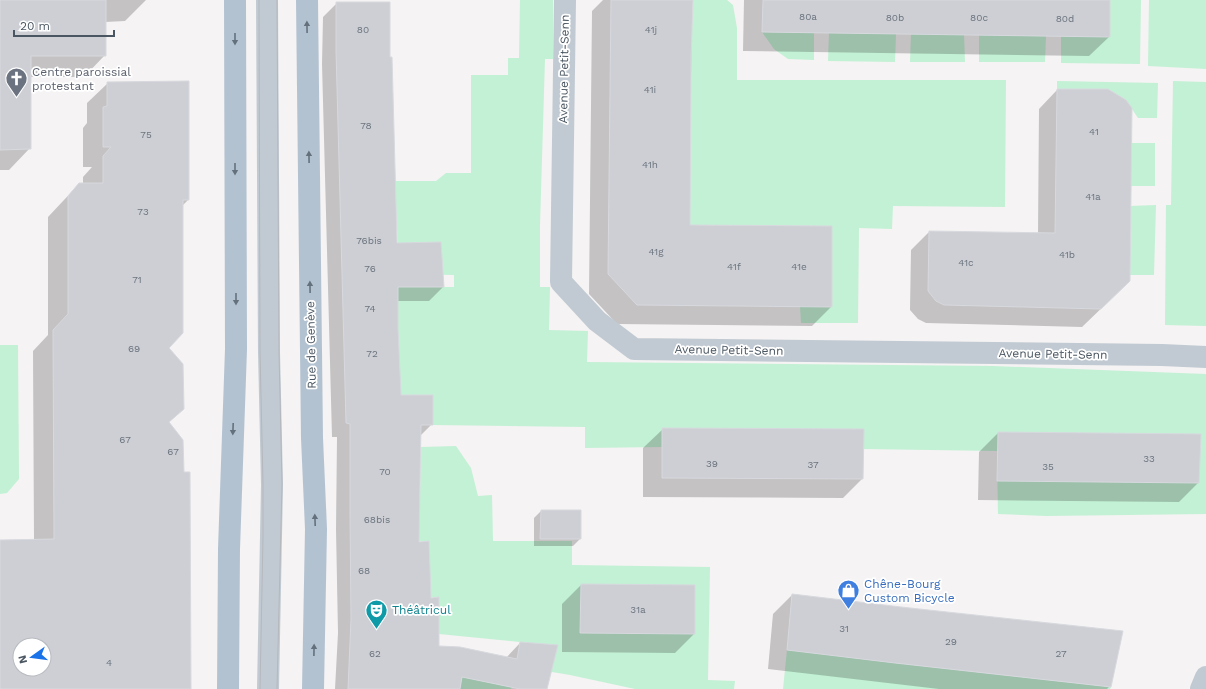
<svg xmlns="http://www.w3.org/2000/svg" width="1206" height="689" viewBox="0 0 1206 689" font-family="'Work Sans',sans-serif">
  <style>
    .green { fill: #c3f1d5 }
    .shadow { fill: #0003; fill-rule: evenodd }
    .building { fill: #cdcfd5; stroke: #d7d9de; fill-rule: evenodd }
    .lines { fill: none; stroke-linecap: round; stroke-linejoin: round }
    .minor { stroke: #c1cad2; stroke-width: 22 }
    .major { stroke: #b3c2d1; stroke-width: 22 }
    .tram { stroke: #b5b8bd; stroke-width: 1 }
    .oneway { fill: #64717d }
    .labels { text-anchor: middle; stroke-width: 3.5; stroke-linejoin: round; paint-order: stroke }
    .number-label { font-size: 10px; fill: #6b747e }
    .street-label { font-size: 12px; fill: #4a5661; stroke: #fff }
    .worship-label { font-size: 12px; fill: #5b616d; stroke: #fff; text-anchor: start }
    .shop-label { font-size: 12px; fill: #366cbe; stroke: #fff; text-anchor: start }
    .culture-label { font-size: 12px; fill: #0d838f; stroke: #fff; text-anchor: start }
  </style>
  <rect width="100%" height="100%" fill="#f5f3f3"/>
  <g class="green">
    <path d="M520,0H553V59H545L540,225V287H550L549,330L588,331L587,362L993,366L1206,374V514L1046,516L998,514L997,451L863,449L662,428V447L585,448V427L433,425L399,395L382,378H400L398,329V287H454V275L399,274L395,181H436L446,173H471V75H508V58H519Z"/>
    <path d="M693,0H727L733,5L737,28V80H1006L1005,207L893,206L892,229L859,228L858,323H801L800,306L832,307V226L690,225L691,59Z"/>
    <path d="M1110,0H1141L1140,64L1061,63V36L1109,37Z"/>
    <path d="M1149,0H1206V69L1148,66Z"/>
    <path d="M762,32L814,33V60L788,59L774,49Z"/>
    <path d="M829,33L896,34L895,62L828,61Z"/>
    <path d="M911,34H964L965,62H910Z"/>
    <path d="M979,35L1046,36L1045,62H979Z"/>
    <path d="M1057,81L1158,83L1157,118H1138L1126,100L1108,89H1057Z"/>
    <path d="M1173,81L1206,82V326L1165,325L1166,205H1171Z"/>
    <rect x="1131" y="143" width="24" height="43"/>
    <path d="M1156,205L1154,275H1130V206Z"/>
    <path d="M0,345H18L19,479L7,493L0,494Z"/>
    <path d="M456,446L471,468L478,496L492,495L493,541H572V565L710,567L708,680L735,681L734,689H635L570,675L516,666L520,642L439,634V597L422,598L430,560L429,541L405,542L420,496L421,447Z"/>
    <path d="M787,650L895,663L1111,687L1110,689H783Z"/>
    <path d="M462,677L512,687L511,689H460Z"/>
  </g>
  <g class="shadow">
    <path d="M0,0H146L125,21L105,22V55L84,77H30V148L9,170H0Z"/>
    <path d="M603,0H692L689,226L831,307L812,326L617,324L589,294L592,11Z"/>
    <path d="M744,0H1109V37L1089,56L743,51Z"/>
    <path d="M337,3L389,58L396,244L443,287L429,301H397L400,396L432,424L420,436L418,543L430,599L438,647L506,658L520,643L546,689H335L338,633L336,530L337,437H332L322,64L323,17Z"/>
    <path d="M108,83L188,200L182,206L167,348L183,409L168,423L190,689H0V541H34L33,351L48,335V217L79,184H83V177L92,167H83V128L87,123V103ZM20,645H44V669H20Z"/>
    <path d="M1057,90L1110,300L1082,327L926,323L918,319L910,310L911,250L929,232L1038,234L1039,109Z"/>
    <path d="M663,429L862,479L843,498L643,497V448Z"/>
    <path d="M998,433L1198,483L1179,502L978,500L979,452Z"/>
    <path d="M541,511L580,539L573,546H534V518Z"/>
    <path d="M581,585L694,586V634L675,653L562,652V604Z"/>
    <path d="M792,595L1110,686L1107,689H939L768,669L773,614Z"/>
  </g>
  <g class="building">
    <path d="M0,0H106V56H31V149L0,150Z"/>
    <path d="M611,0H693L691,59L690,225L832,226V307L637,305L608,274Z"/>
    <path d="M763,0H1110V37L762,32Z"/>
    <path d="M336,2H390V57H392L397,243L441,242L444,287H398V329L401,395H433V425H421L419,542L429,541L431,598L439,597V646L460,647L517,659L520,642L558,645L547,689H520L462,677L460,689H348L351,619L350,516V424L346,423L336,50Z"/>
    <path d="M189,81V200H183V333L169,348L183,364L184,409L169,422L183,440L184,472H190L191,689H0V540L54,539L53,330L68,314V196L79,183H103V156L111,147H103V107L107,106V82ZM20,645H44V669H20Z"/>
    <path d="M1057,89H1108L1126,100L1132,108L1130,281L1101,309L944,305L936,301L928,291L929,231L1055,233Z"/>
    <path d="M662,428L864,429L863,479L662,478Z"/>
    <path d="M998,432L1201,434L1199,483L997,481Z"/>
    <path d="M541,510H581V539H540Z"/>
    <path d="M581,584L695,585V634L580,633Z"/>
    <path d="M792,594L901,607L1123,631L1111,687L895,663L787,650Z"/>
  </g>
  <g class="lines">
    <g class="minor">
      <path d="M267,0L269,352L272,485L268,689"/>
      <path d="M565,0L561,282L597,321L634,349L1162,355L1206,357"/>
      <path d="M1201,689L1206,677"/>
    </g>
    <g class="major">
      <path d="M307,0L312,438L316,529L313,689"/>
      <path d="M228,689L229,549L236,349L235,0"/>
    </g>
    <g class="tram">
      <path d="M259,0L260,352L263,484V537L260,689"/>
      <path d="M277,0L279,352L282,484L277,689"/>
    </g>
  </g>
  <defs><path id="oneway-solid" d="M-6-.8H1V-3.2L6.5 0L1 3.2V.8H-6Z"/></defs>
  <g class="oneway">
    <use href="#oneway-solid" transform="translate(307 27) rotate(-91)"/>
    <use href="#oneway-solid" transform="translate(235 39) rotate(90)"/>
    <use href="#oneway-solid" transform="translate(309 157) rotate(-91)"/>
    <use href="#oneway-solid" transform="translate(235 169) rotate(90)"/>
    <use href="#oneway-solid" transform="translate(310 287) rotate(-91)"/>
    <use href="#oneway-solid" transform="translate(236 299) rotate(90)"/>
    <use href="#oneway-solid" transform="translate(233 429) rotate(92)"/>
    <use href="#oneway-solid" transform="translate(315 520) rotate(-92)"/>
    <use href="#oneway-solid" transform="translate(314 650) rotate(-89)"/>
  </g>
  <defs>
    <symbol id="church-pin" viewBox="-11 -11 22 30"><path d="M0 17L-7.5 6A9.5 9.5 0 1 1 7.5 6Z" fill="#6b7280" stroke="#fff"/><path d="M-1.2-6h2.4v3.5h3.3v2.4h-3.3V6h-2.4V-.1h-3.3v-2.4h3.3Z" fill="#fff"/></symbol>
    <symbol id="shop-pin" viewBox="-11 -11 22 30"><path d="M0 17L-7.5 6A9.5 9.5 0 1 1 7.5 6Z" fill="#3f7fe0" stroke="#fff"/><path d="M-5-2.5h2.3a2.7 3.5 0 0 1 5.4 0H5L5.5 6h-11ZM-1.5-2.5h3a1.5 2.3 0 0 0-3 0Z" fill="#fff"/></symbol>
    <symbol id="theatre-pin" viewBox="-11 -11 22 30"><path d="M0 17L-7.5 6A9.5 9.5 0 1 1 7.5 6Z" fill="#0f9aa8" stroke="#fff"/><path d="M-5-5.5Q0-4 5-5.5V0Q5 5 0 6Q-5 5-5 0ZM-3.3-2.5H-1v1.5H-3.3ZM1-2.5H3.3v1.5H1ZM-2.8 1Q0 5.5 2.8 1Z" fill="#fff"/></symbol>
  </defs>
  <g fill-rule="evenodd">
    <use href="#church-pin" x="4" y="66" width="25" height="34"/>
    <use href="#shop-pin" x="836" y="578" width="25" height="34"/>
    <use href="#theatre-pin" x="364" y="598" width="25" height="34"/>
  </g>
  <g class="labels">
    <g class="number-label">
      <text x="808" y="20">80a</text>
      <text x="895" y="21">80b</text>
      <text x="979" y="21">80c</text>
      <text x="1065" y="22">80d</text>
      <text x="363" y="33">80</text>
      <text x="651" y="33">41j</text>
      <text x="650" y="93">41i</text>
      <text x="366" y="129">78</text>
      <text x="1094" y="135">41</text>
      <text x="146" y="138">75</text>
      <text x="650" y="168">41h</text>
      <text x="1093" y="200">41a</text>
      <text x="143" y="215">73</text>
      <text x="369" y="244">76bis</text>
      <text x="656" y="255">41g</text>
      <text x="1067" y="258">41b</text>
      <text x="966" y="266">41c</text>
      <text x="734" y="270">41f</text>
      <text x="799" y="270">41e</text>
      <text x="370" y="272">76</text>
      <text x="137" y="283">71</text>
      <text x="370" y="312">74</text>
      <text x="134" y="352">69</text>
      <text x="372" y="357">72</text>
      <text x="125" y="443">67</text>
      <text x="173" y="455">67</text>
      <text x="1149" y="462">33</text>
      <text x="712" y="467">39</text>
      <text x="813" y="468">37</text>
      <text x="1048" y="470">35</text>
      <text x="385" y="475">70</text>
      <text x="377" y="523">68bis</text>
      <text x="364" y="574">68</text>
      <text x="638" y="613">31a</text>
      <text x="844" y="632">31</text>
      <text x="951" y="645">29</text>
      <text x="375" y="657">62</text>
      <text x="1061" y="657">27</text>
      <text x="109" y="666">4</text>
    </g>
    <g class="street-label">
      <text transform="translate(564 69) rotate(-89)" y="4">Avenue Petit-Senn</text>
      <text transform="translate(311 345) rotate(-91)" y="4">Rue de Genève</text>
      <text transform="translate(729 350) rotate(1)" y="4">Avenue Petit-Senn</text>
      <text transform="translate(1053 354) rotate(1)" y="4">Avenue Petit-Senn</text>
    </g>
    <g class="worship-label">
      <text x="32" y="76">Centre paroissial<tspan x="32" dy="14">protestant</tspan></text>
    </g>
    <g class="shop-label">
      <text x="864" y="588">Chêne-Bourg<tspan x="864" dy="14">Custom Bicycle</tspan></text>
    </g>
    <g class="culture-label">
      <text x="392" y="614">Théâtricul</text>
    </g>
  </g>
  <g transform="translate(32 657) rotate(256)"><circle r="19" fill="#ffffff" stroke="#b7bbc0"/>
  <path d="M0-3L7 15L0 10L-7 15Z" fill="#1a73e8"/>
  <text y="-6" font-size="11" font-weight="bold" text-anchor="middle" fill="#4a5661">N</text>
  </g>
  <path d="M14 30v6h100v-6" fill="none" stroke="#4a5661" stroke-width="2"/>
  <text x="20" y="30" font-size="12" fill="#4a5661" stroke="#ffffff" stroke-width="3" paint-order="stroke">20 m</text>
</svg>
